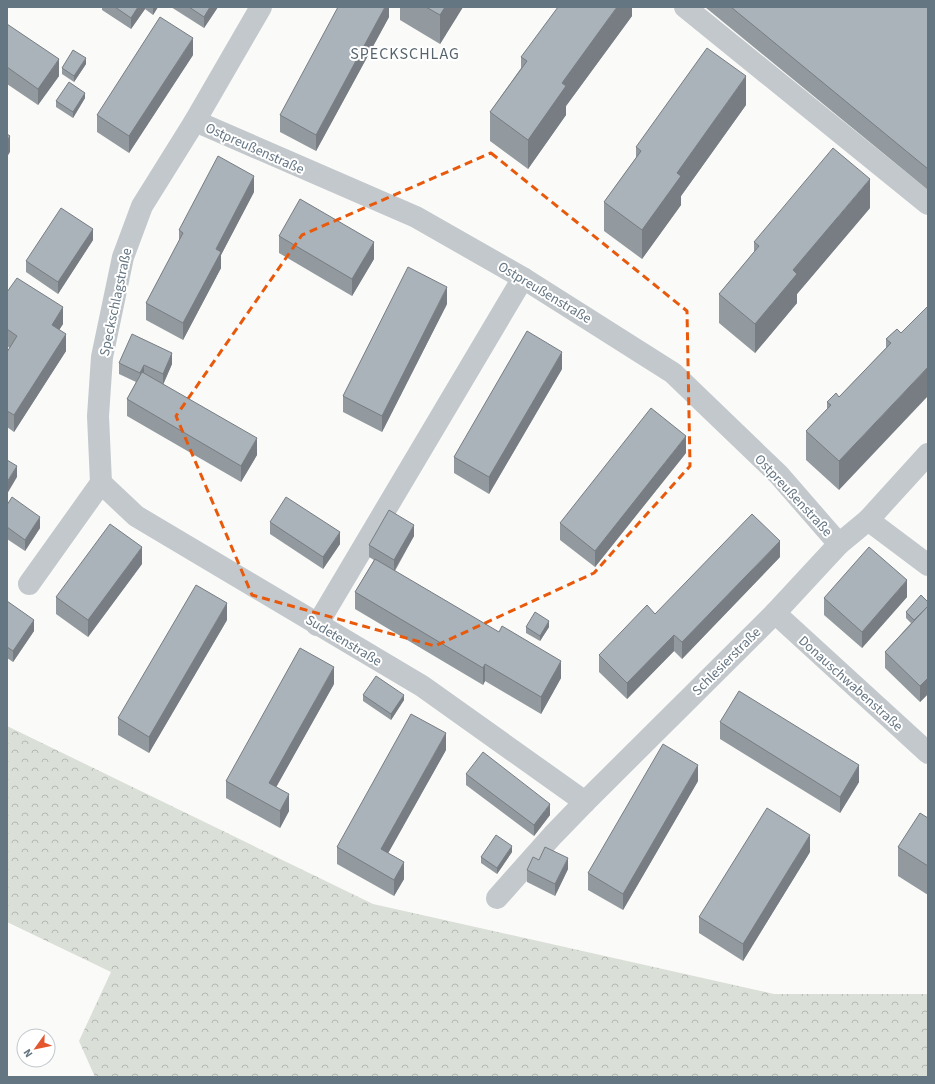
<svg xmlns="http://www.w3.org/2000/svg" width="935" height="1084" viewBox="0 0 935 1084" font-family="'Source Sans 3',sans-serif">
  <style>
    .forest { fill: url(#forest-crowns) }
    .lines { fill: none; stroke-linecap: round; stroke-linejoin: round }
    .minor { stroke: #c3c8cc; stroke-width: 22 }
    .wall { fill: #929a9f }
    .shaded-wall { fill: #777d82 }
    .building { fill: #aab3b9; stroke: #777d82 }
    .marked { fill: none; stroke: #e8590c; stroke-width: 3; stroke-dasharray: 8 5; stroke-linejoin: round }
    .labels { text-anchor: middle; stroke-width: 4; stroke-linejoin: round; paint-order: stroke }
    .street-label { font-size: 14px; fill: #657683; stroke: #fff }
    .quarter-label { font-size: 16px; letter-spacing: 1px; fill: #57646e; stroke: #fff }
  </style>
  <defs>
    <pattern id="forest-crowns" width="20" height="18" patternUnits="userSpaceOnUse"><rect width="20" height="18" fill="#dadfd7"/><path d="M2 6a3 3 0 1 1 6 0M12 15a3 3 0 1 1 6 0" fill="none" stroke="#b4b9b4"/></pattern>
  </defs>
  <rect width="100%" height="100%" fill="#fafaf8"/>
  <path class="forest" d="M7,726L373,904L774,994H928V1077H95L79,1041L111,972L7,922Z"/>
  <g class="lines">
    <g class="minor">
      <path d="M685,7L928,204"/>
      <path d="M195,121L416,217L523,278L673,373L779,475L839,544"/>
      <path d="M101,483L136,516L422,686L585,802"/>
      <path d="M868,520L928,565"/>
      <path d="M29,584L101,483L98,416L102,357L123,257L142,206L195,121L261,7"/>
      <path d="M775,613L928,753"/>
      <path d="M317,625L523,278"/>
      <path d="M497,898L553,835L585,802L775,613L839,544L868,520L928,454"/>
    </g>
  </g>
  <g class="wall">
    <path d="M102,7H158L153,15L145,9L131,29L102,10Z"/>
    <path d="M171,7H218L204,28Z"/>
    <path d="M389,7V17L316,151L280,132V115Z"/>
    <path d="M400,7H463L440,44L400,20Z"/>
    <path d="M632,7V16L566,106V115L528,169L490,141V112L521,68V57Z"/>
    <path d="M705,7H928V190Z"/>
    <path d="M7,24L59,76L38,105L7,84Z"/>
    <path d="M193,55L129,153L97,132V115Z"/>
    <path d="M86,64L74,82L62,74V68Z"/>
    <path d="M85,98L73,118L56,107V101Z"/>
    <path d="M746,105L681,196V205L642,259L604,231V202L636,158V147Z"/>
    <path d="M254,192L221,255V268L183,340L146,320V303L179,242V230Z"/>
    <path d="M870,208L797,294V303L755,353L719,323V294L754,252V242Z"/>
    <path d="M279,236L374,259L352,296L279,253Z"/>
    <path d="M93,240L58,294L26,272V261Z"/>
    <path d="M7,292L63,324L59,330L66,351L14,432L7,427V352L10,348L7,346Z"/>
    <path d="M447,304L382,432L343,412V396Z"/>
    <path d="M897,329L839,490L806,460V431L827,409V402L839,397L886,348V339Z"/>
    <path d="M119,363L172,364L163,384L257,455L241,482L127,416V399L136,382L119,374Z"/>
    <path d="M562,369L489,494L454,473V457Z"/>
    <path d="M686,453L595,567L560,540V523Z"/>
    <path d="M7,505L40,528L25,551L7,539Z"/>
    <path d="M270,522L340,544L323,569L270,534Z"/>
    <path d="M414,536L395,571L561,678L541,714L485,681L483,685L355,609V592L374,560L369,557V545Z"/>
    <path d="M780,557L682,659L674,651L627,699L599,672V655L655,614Z"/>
    <path d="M142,564L88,637L56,614V597Z"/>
    <path d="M907,597L862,648L824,615V598Z"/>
    <path d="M7,601L34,631L13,662L7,658Z"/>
    <path d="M928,602V694L920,702L885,668V652L911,623L906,618V612Z"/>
    <path d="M227,620L149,753L118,735V718Z"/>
    <path d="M526,627H549L540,641L526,633Z"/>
    <path d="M334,684L276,787L289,811L280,828L226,798V781Z"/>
    <path d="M363,695L404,700L391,720L363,701Z"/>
    <path d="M720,722L859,782L840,813L720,739Z"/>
    <path d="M446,750L388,853L404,879L394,896L337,864V847Z"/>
    <path d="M466,774L550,815L534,836L466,785Z"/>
    <path d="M698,781L623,910L588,890V873Z"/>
    <path d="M928,818V895L898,876V847Z"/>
    <path d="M512,852L497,874L481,863V857Z"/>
    <path d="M810,852L743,961L699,933V917Z"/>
    <path d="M539,860L568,869L555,896L527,882V870Z"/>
  </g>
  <g class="shaded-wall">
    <path d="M138,7H145V9L131,29V18Z"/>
    <path d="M153,7H158L153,15Z"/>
    <path d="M210,7H218L204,28V17Z"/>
    <path d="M385,7H389V17L316,151V135Z"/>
    <path d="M445,7H463L440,44V15Z"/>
    <path d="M617,7H632V16L566,106V115L528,169V140L562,83Z"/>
    <path d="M193,38V55L129,153V136Z"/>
    <path d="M86,58V64L74,82V76Z"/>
    <path d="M59,59V76L38,105V89Z"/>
    <path d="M746,76V105L681,196V205L642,259V230L677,173Z"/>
    <path d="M85,93V98L73,118V112Z"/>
    <path d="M10,136V152L7,157V140Z"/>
    <path d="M254,176V192L221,255V268L183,340V323L216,249Z"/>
    <path d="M870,179V208L797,294V303L755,353V324L793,270Z"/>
    <path d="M93,229V240L58,294V282Z"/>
    <path d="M374,242V259L352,296V279Z"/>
    <path d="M447,287V304L382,432V416Z"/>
    <path d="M63,307V324L52,341V325Z"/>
    <path d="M66,334V351L14,432V415Z"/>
    <path d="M562,352V369L489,494V477Z"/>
    <path d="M172,353V364L163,385V374Z"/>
    <path d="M144,365V376L140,384V373Z"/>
    <path d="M928,367V396L839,490V461Z"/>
    <path d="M686,436V453L595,567V551Z"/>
    <path d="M257,438V455L241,482V466Z"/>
    <path d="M17,466V477L7,494V482Z"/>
    <path d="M40,517V528L25,551V540Z"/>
    <path d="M414,525V536L394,571V560Z"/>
    <path d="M340,532V544L323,569V557Z"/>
    <path d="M780,541V557L682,659V642Z"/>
    <path d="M142,547V564L88,637V620Z"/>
    <path d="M907,580V597L862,648V632Z"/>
    <path d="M227,603V620L149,753V737Z"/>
    <path d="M34,620V631L13,662V651Z"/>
    <path d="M549,621V627L540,641V636Z"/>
    <path d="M674,635V651L627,699V683Z"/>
    <path d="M561,661V678L541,714V697Z"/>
    <path d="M485,664V681L483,685V668Z"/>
    <path d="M334,667V684L269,800V783Z"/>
    <path d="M928,678V694L920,702V686Z"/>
    <path d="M404,695V700L391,720V714Z"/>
    <path d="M446,733V750L381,866V849Z"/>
    <path d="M698,765V781L623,910V894Z"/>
    <path d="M859,765V782L840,813V797Z"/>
    <path d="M289,794V811L280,828V811Z"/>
    <path d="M550,804V815L534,836V825Z"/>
    <path d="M810,835V852L743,961V944Z"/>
    <path d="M512,846V852L497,874V868Z"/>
    <path d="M568,858V869L555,896V884Z"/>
    <path d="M404,862V879L394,896V880Z"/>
  </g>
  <g class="building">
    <path d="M115,7H138L131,18Z"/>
    <path d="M189,7H210L204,17Z"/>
    <path d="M338,7H385L316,135L280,115Z"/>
    <path d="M426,7H445L440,15Z"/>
    <path d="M558,7H617L562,83L566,86L528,140L490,112L527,61L521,57Z"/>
    <path d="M731,7H928V169Z"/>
    <path d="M160,17L193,38L129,136L97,115Z"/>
    <path d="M7,24L59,59L38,89L7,67Z"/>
    <path d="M707,48L746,76L677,173L681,176L642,230L604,202L641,151L636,147Z"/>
    <path d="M73,50L86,58L74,76L62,68Z"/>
    <path d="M69,82L85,93L73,112L56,101Z"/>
    <path d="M7,134L10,136L7,140Z"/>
    <path d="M833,148L870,179L793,270L797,274L755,324L719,294L759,246L754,242Z"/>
    <path d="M218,156L254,176L216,249L221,252L183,323L146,303L183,233L179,230Z"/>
    <path d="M300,199L374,242L352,279L279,236Z"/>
    <path d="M61,208L93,229L58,282L26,261Z"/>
    <path d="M408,267L447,287L382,416L343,396Z"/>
    <path d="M17,278L63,307L52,325L66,334L14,415L7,411V352L17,336L7,329V292Z"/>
    <path d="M928,306V367L839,461L806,431L831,405L827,402L836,393L839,397L891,343L886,339L897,329L901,333Z"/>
    <path d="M527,331L562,352L489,477L454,457Z"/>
    <path d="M132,334L172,353L163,374L144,365L140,373L119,363Z"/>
    <path d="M142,372L257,438L241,466L127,399Z"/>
    <path d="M651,408L686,436L595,551L560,523Z"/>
    <path d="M7,460L17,466L7,482Z"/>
    <path d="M12,497L40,517L25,540L7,527V505Z"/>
    <path d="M286,497L340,532L323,557L270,522Z"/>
    <path d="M389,510L414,525L394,560L369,545Z"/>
    <path d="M752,514L780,541L682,642L674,635L627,683L599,655L647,605L655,614Z"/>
    <path d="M110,524L142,547L88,620L56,597Z"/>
    <path d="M869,547L907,580L862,632L824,598Z"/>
    <path d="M375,559L499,632L502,626L561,661L541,697L485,664L483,668L355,592Z"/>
    <path d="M196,585L227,603L149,737L118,718Z"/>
    <path d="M921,595L928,602V606L914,620L906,612Z"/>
    <path d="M7,601L34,620L13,651L7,647Z"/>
    <path d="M928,606V678L920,686L885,652Z"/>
    <path d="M535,612L549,621L540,636L526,627Z"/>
    <path d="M300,648L334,667L269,783L289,794L280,811L226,781Z"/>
    <path d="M376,676L404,695L391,714L363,695Z"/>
    <path d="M739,691L859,765L840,797L720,722Z"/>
    <path d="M411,714L446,733L381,849L404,862L394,880L337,847Z"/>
    <path d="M663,744L698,765L623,894L588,873Z"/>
    <path d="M483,752L550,804L534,825L466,774Z"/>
    <path d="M767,808L810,835L743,944L699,917Z"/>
    <path d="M920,813L928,818V866L898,847Z"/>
    <path d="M496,835L512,846L497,868L481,857Z"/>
    <path d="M545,847L568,858L555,884L527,870L533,857L539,860Z"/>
  </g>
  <path class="marked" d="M491,153L687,311L690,466L594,573L435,646L252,595L176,416L302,235Z"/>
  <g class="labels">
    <g class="street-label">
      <text transform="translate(255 148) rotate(24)" y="5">Ostpreußenstraße</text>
      <text transform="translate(545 292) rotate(31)" y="5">Ostpreußenstraße</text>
      <text transform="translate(115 302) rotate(-78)" y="5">Speckschlagstraße</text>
      <text transform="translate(794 495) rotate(47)" y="5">Ostpreußenstraße</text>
      <text transform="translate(344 640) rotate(31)" y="5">Sudetenstraße</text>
      <text transform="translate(726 661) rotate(-45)" y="5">Schlesierstraße</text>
      <text transform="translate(851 683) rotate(42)" y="5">Donauschwabenstraße</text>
    </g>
    <g class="quarter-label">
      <text x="405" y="59">SPECKSCHLAG</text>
    </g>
  </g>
  <rect width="935" height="1084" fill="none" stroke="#657683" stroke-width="16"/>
  <g transform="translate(36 1048) rotate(237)"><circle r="19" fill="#ffffff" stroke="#c1c8cd"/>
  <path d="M0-3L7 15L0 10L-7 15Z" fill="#e4572e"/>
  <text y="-6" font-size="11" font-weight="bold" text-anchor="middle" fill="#657683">N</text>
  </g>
</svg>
